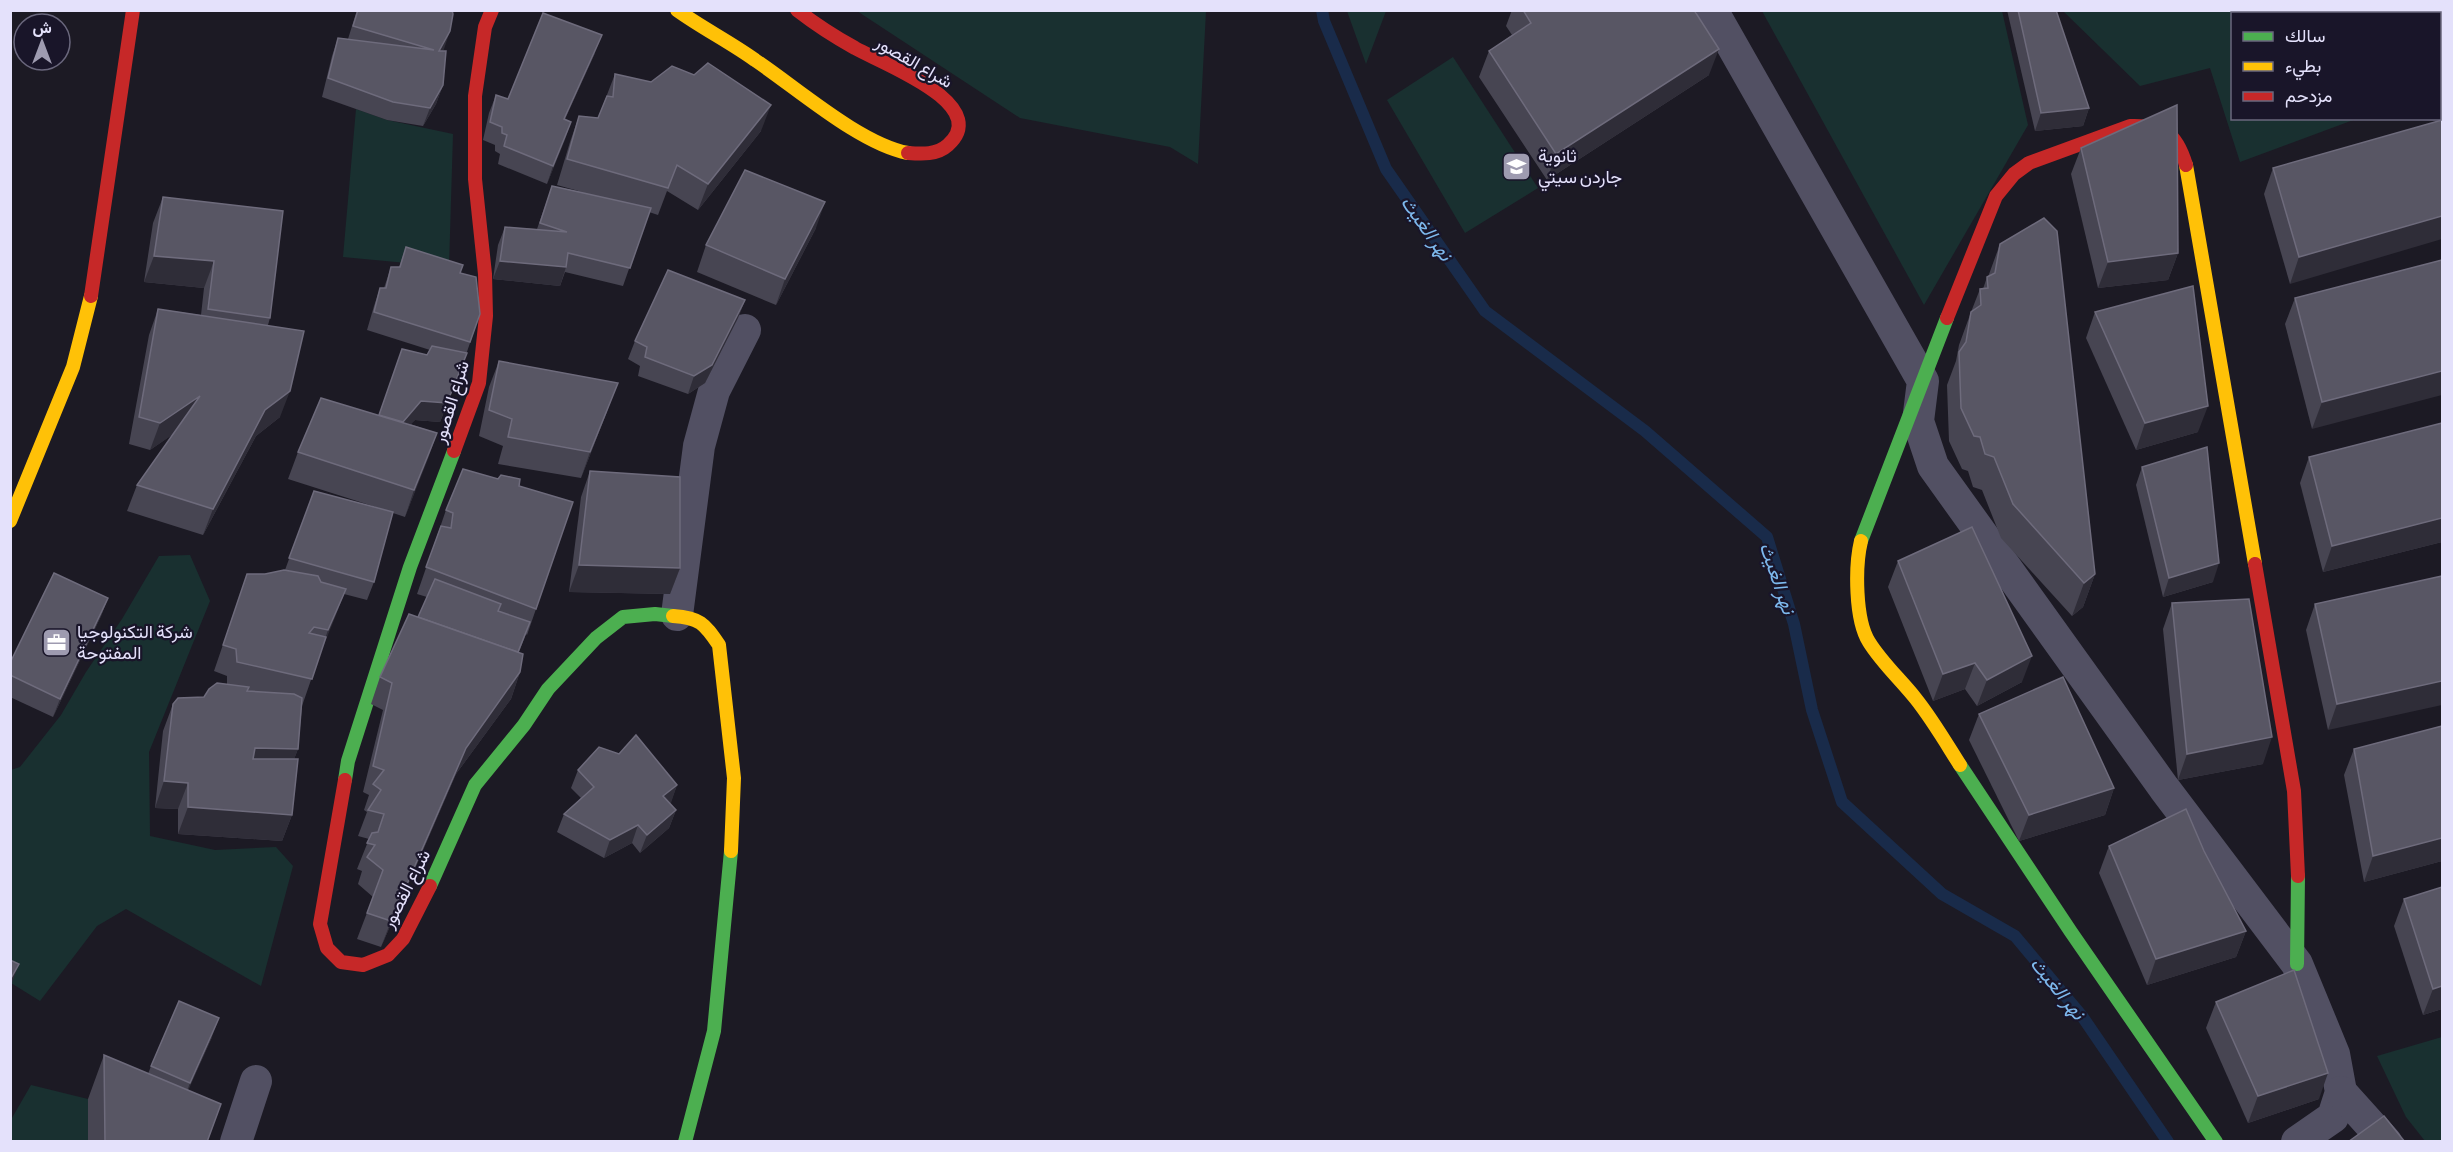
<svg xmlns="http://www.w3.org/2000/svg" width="2453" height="1152" viewBox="0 0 2453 1152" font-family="'Alegreya Sans',Vazirmatn,sans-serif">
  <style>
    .green { fill: #193030 }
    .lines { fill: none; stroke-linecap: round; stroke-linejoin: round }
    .stream { stroke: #192b4a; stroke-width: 12 }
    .street { stroke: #525063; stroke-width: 32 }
    .fast { stroke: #4caf50; stroke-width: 14 }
    .slow { stroke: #ffc107; stroke-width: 14 }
    .jam { stroke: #c62828; stroke-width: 14 }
    .wall { fill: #474552 }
    .shaded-wall { fill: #2f2d38 }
    .building { fill: #585664; stroke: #6e6b7c; stroke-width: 1.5 }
    .labels { text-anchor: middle; stroke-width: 4.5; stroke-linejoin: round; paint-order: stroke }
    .street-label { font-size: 18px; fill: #e4e1fb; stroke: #191529 }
    .poi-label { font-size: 18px; fill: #e4e1fb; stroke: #191529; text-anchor: start }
    .water-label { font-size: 20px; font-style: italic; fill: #7db8ed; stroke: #191529 }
  </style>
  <rect width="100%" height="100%" fill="#1c1a24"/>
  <g class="green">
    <path d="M857,11H1206L1198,164L1170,147L1020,118Z"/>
    <path d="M1347,11H1386L1366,64Z"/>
    <path d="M1762,11H2002L2028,125L1924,305Z"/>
    <path d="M2063,11H2442V86L2440,87V14H2232V118L2356,119L2240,162L2210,68L2140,86Z"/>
    <path d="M1453,57L1538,188L1465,233L1387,100Z"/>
    <path d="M356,109L387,120L453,134L449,267L343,257Z"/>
    <path d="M190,555L210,601L149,752L150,836L215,850L276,847L293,866L261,986L126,909L97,926L40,1001L11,983V770L20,767L61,715L86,672L122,619L159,556Z"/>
    <path d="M2442,1037V1141H2425L2406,1117L2377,1056Z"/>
    <path d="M31,1085L88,1099V1141H12V1118Z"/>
  </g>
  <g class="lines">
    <path class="stream" d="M1322,10L1324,21L1386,169L1485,311L1645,431L1767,537L1794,624L1812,710L1842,802L1942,894L2015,936L2082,1016L2168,1142"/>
    <g class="street">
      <path d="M1712,10L1923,381L1918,421L1933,466L2164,788L2297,964L2334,1054L2341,1092L2333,1117L2297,1142"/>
      <path d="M677,615L699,446L714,391L745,330"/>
      <path d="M2341,1092L2386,1142"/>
      <path d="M236,1142L256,1081"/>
    </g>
    <g class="fast">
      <path d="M1861,541L1947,318"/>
      <path d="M1960,765L2071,932L2216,1142"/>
      <path d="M345,780L348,761L410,567L454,451"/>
      <path d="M430,886L475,785L524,725L548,689L596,638L623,617L655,614L673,616"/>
      <path d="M2297,964L2298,876"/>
      <path d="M685,1142L714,1031L731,851"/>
    </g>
    <g class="slow">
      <path d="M677,10C702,28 730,42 755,60C797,88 860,144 908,153"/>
      <path d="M2186,165L2255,564"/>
      <path d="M10,521L73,367L91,296"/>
      <path d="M1861,541C1855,566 1855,620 1869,642C1882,663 1901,680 1916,699C1932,719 1946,743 1960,765"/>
      <path d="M673,616C700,618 704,623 719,645L734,778L731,851"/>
    </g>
    <g class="jam">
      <path d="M797,10C815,24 835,37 855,48C879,62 994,104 948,145C937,155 922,154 908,153"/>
      <path d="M91,296L133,10"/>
      <path d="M1947,318L1996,196L2014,174L2029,163L2130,126C2164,125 2176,132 2186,165"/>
      <path d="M454,451L479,383L486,316L485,274L475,179V96L485,27L492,10"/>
      <path d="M2255,564L2294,791L2298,876"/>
      <path d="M345,780L320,924L327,948L341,962L363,965L388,955L403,939L430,886"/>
    </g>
  </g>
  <g class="wall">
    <path d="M357,10H452L443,51V85L436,104L423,126L387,120L322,97L332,56L338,38L348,39Z"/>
    <path d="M1512,10H1694L1709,75L1547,180L1479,77L1489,51L1512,35L1506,26Z"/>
    <path d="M2007,10H2056L2089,108L2083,126L2035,131Z"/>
    <path d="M595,53L565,119L571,122L547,184L498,164L500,154L495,151V145L483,140L489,113L496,95L508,99Z"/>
    <path d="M615,74L761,131L698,210L667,191L658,215L649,212L623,286L565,272L560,286L493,279L498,245L505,227L537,229L552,186L582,192L557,185L570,142L579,116L598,118Z"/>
    <path d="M2442,120L2290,284L2264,194L2273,168Z"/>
    <path d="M2081,148L2178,253L2168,280L2098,288L2071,174Z"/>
    <path d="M163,197L270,318L268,325L280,417L256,436L203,535L127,511L137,485L173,434L150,450L129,444L149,335L158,309L201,315L204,288L144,282L153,223Z"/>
    <path d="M816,228L776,305L697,272L706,245Z"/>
    <path d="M2000,244L2095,574L2083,607L2072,616L2001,538L1982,490L1973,487L1968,471L1962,469L1949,441L1947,385L1956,361L1959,345L1971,312L1980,289H1983L1987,277H1988Z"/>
    <path d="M406,247L460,273L480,314L460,372L440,422L415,420L410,424L437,433L405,517L393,513L374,582L367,600L344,594L322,648L302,706L298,749L294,759L292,815L282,841L178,834V809L155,808L163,731L173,704L204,697L227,684V676L214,671L247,574H265L285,570L314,491L382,509L288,479L298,452L379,415L427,355L430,350L367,330L374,306L380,288H384L391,267H399Z"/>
    <path d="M2442,260L2312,429L2285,324L2295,298Z"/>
    <path d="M745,300L738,318L705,383L688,394L638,376L640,366L628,359L635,341Z"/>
    <path d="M2095,312L2198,432L2136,450L2086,338Z"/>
    <path d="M499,361L608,409L581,478L498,464L503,446L479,436L489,387Z"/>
    <path d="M2442,423V542L2323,572L2300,483L2309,457Z"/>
    <path d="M2142,467L2213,582L2163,597L2136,485Z"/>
    <path d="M590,471L680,568L670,594L569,592L581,497Z"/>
    <path d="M519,486L536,609L527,635L526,634L519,652L520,672L511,699L456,774L381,947L357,939L373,897L358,884L362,871L357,869L369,839L358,836L367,812L364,810L369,795L363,792L383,710L371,704L380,677L418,617L427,597L417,594L446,510Z"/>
    <path d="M1898,561L2022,682L1977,706L1965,689L1933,701L1888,587Z"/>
    <path d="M2442,576L2328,730L2306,630L2315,604Z"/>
    <path d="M108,598L101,616L53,717L10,697V663Z"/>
    <path d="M2172,603L2263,764L2178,780L2163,629Z"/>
    <path d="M1979,714L2114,788L2105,815L2019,841L1969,740Z"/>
    <path d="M2442,726V861L2364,882L2344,775L2354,749Z"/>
    <path d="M578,770L677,785L670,804L676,810L669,828L640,853L632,843L604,858L557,832L564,814L581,798L571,788Z"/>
    <path d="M2109,846L2204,851L2246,931L2236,957L2147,985L2099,873Z"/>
    <path d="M2404,899L2442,1009L2423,1015L2394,926Z"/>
    <path d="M2216,1002L2319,1099L2248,1123L2206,1028Z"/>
    <path d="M212,1037L188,1090L208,1142H88V1099L104,1055L148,1074L151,1066Z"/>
  </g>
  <g class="shaded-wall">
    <path d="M450,31L444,49L432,69L439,51Z"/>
    <path d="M602,35L595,53L557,137L564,119Z"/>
    <path d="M1719,49L1709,75L1547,180L1556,154Z"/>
    <path d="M443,85L436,104L423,126L430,108Z"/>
    <path d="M771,105L761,131L698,210L708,184Z"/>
    <path d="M2089,108L2083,126L2035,131L2041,113Z"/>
    <path d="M571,122L565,140L547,184L553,166Z"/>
    <path d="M825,202L816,228L776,305L785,279Z"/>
    <path d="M2442,216V239L2290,284L2299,257Z"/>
    <path d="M2178,253L2168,280L2098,288L2108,262Z"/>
    <path d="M154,256L214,261L204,288L144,282Z"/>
    <path d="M500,261L566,267L560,286L493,279Z"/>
    <path d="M745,300L738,318L705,383L688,394L694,376Z"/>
    <path d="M467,353L440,422L415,420L393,444L399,426L421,401Z"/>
    <path d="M2442,371V395L2312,429L2322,402Z"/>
    <path d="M618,383L608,409L581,478L590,452Z"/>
    <path d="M290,391L280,417L256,436L203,535L213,509L265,410Z"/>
    <path d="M200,396L191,422L150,450L160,423Z"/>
    <path d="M2208,406L2198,432L2136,450L2145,423Z"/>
    <path d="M437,433L428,459L405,517L414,490Z"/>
    <path d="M2442,518V542L2323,572L2332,546Z"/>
    <path d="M2219,563L2213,582L2163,597L2169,578Z"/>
    <path d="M579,565L680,568L670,594L569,592Z"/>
    <path d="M2095,574L2083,607L2072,616L2084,583Z"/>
    <path d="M346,589L336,615L319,657L328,630Z"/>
    <path d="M108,598L101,616L53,717L60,699Z"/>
    <path d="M2032,656L2022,682L1977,706L1987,680Z"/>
    <path d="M1975,663L1965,689L1933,701L1943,674Z"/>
    <path d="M520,672L511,699L456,774L381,947L391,921L466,748Z"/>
    <path d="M2442,681V705L2328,730L2337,704Z"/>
    <path d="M2272,737L2263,764L2178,780L2187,754Z"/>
    <path d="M255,748L298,749L288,775H245Z"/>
    <path d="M164,781L188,783L178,809L155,808Z"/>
    <path d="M677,785L671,803L656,814L663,796Z"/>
    <path d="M2114,788L2105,815L2019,841L2029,815Z"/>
    <path d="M188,807L292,815L282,841L178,834Z"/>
    <path d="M676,810L669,828L640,853L647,835Z"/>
    <path d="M638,825L632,843L604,858L610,840Z"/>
    <path d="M2442,838V861L2364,882L2373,856Z"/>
    <path d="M2246,931L2236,957L2147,985L2156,959Z"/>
    <path d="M19,964L10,988V980Z"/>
    <path d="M2442,986V1009L2423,1015L2433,989Z"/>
    <path d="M219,1018L212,1037L183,1102L190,1083Z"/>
    <path d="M2328,1073L2319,1099L2248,1123L2258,1096Z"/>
  </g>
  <g class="building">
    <path d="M358,10H452L453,14L450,31L439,51H446L443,85L430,108L393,102L328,78L338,38L434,50L353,26Z"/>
    <path d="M1523,10H1694L1719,49L1556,154L1489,51L1531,23Z"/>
    <path d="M2018,10H2056L2089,108L2041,113Z"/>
    <path d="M543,13L602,35L564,119L571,122L553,166L504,146L507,135L502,133V127L490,122L496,95L508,99Z"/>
    <path d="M708,63L771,105L708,184L677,165L668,188L567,159L579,116L598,118L607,96L613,97L615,74L651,82L672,66L694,75Z"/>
    <path d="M2177,105L2178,253L2108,262L2081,148Z"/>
    <path d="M2442,120V216L2299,257L2273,168Z"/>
    <path d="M745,170L825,202L785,279L706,245Z"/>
    <path d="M552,186L651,208L630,268L568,253L566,267L500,261L505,227L567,232L540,223Z"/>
    <path d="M163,197L283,211L270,318L208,309L214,261L154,256Z"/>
    <path d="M2044,218L2057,231L2095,574L2084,583L2013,504L1994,457L1985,454L1980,437L1974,436L1961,408L1959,352L1966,342L1971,312L1981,305L1980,289L1988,288L1987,277L1995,273L2000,244Z"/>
    <path d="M406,247L463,265L460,273L476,277L480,314L470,342L374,312L380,288H386L391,267H400Z"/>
    <path d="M2442,260V371L2322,402L2295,298Z"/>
    <path d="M668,270L745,300L712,365L694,376L645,357L647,347L635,341Z"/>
    <path d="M2193,286L2208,406L2145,423L2095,312Z"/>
    <path d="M158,309L304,331L290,391L265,410L213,509L137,485L200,396L160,423L139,417Z"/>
    <path d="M432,346L467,353L447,403L421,401L403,422L379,415L402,349L427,355Z"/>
    <path d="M499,361L618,383L590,452L508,437L512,419L489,410Z"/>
    <path d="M321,398L437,433L414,490L298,452Z"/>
    <path d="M2442,423V518L2332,546L2309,457Z"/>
    <path d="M2207,447L2219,563L2169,578L2142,467Z"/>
    <path d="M463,469L498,479L501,475L520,479L519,486L573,502L536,609L426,567L441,526L451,528L453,513L446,510Z"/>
    <path d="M590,471L680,477V568L579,565Z"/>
    <path d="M314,491L393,512L374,582L289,558Z"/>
    <path d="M1972,527L2032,656L1987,680L1975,663L1943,674L1898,561Z"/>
    <path d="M284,570L318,576L321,582L346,589L328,630L314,627L309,633L326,637L312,679L237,662L236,649L223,645L247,574H265Z"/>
    <path d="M54,573L108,598L60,699L10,675V663Z"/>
    <path d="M2442,576V681L2337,704L2315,604Z"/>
    <path d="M435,579L501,604L498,611L530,622L518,652L418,617Z"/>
    <path d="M2249,599L2272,737L2187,754L2172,603Z"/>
    <path d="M409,614L523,654L520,672L466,748L391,921L367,913L383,870L367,857L375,845L367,843L372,833L378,832L384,814L368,810L381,790L373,784L384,770L373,766L392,683L380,677Z"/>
    <path d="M2063,677L2114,788L2029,815L1979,714Z"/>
    <path d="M217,683L249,687L247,691L294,694L302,698L298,749L255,748L253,759H298L292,815L188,807V783L164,781L173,704L178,698L204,697L209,689Z"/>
    <path d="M2442,726V838L2373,856L2354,749Z"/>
    <path d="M636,735L677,785L663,796L676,810L647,835L638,825L610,840L564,814L594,787L578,770L599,747L619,754Z"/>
    <path d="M2186,809L2204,851L2246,931L2156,959L2109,846Z"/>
    <path d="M2442,887V986L2433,989L2404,899Z"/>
    <path d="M10,960L19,964L10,980Z"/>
    <path d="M2294,970L2328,1073L2258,1096L2216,1002Z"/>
    <path d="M179,1001L219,1018L190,1083L151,1066Z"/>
    <path d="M104,1055L221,1104L207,1142H105Z"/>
    <path d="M2384,1116L2405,1142H2348Z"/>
  </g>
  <defs>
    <symbol id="school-square" viewBox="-11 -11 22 22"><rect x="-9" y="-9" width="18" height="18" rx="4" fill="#9e9bb0" stroke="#191529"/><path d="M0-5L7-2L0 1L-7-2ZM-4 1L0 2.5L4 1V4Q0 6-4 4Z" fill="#fff"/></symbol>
    <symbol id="office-square" viewBox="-11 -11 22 22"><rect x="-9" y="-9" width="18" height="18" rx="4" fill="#9e9bb0" stroke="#191529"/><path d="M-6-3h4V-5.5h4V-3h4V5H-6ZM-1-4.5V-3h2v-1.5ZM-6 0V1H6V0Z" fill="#fff"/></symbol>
  </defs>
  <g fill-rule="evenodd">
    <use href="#school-square" x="1500" y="150" width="33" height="33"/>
    <use href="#office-square" x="40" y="626" width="33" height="33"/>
  </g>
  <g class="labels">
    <g class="street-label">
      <text transform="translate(914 62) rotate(30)" y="6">شراع القصور</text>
      <text transform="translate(451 402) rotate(-73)" y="6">شراع القصور</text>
      <text transform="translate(406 889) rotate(-63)" y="6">شراع القصور</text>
    </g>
    <g class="poi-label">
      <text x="1538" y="162">ثانوية<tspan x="1538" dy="21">جاردن سيتي</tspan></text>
      <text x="77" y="638">شركة التكنولوجيا<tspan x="77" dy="21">المفتوحة</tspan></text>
    </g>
    <g class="water-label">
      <text transform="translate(1427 228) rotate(55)" y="7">نهر الغيث</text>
      <text transform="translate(1778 578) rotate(71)" y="7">نهر الغيث</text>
      <text transform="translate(2058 988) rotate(51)" y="7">نهر الغيث</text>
    </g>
  </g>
  <rect width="2453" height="1152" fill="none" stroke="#e4e1fb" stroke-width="24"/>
  <rect x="2231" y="12" width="210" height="108" fill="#191529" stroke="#6a677d" stroke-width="1.5"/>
  <rect x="2243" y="32" width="30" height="9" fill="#4caf50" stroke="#6a677d" stroke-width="1.5"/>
  <text x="2285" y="42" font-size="18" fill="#e4e1fb">سالك</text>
  <rect x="2243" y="62" width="30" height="9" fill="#ffc107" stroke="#6a677d" stroke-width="1.5"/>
  <text x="2285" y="72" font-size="18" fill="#e4e1fb">بطيء</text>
  <rect x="2243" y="92" width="30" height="9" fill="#c62828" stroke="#6a677d" stroke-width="1.5"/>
  <text x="2285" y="102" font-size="18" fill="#e4e1fb">مزدحم</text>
  <g transform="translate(42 42)"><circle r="28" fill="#191529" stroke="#6a677d" stroke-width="1.5"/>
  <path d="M0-4.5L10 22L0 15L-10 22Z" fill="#9e9bb0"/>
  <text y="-9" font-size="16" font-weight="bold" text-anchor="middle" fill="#e4e1fb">ش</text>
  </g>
</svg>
